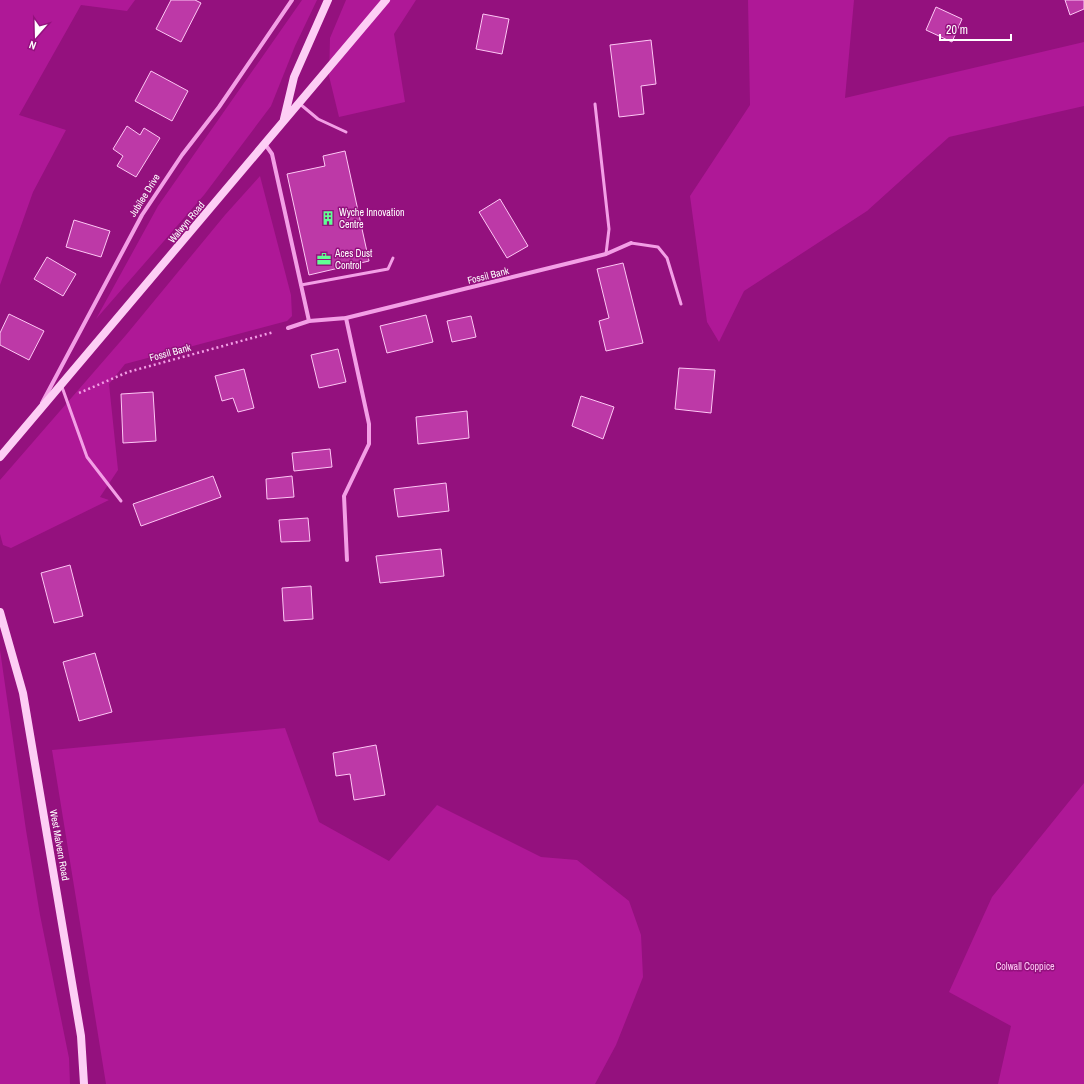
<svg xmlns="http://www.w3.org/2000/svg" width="1084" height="1084" viewBox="0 0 1084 1084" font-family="'Archivo Narrow',sans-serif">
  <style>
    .green { fill: #af1897 }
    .building { fill: #bd39a7; stroke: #fec7f5 }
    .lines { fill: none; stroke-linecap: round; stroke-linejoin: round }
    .path { stroke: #f39fe6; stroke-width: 2.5; stroke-dasharray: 2 3; stroke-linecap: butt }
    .lane { stroke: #f39fe6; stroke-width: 3 }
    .street { stroke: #f39fe6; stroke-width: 4 }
    .secondary { stroke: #fdcef5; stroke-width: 8 }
    .labels { text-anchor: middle; stroke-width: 3; stroke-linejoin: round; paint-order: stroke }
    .street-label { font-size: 10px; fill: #fff; stroke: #94117e }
    .poi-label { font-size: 10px; fill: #fff; stroke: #94117e; text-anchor: start }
    .park-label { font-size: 10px; fill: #fec7f5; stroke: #94117e }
  </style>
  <rect width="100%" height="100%" fill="#94117e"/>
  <g class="green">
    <path d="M0,0H135L127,11L81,5L19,115L66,130L33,192L0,285Z"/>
    <path d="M302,0H317L295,46L271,106L204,195L96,319L158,206Z"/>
    <path d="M346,0H416L394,34L405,102L339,117L329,76L330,38Z"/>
    <path d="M748,0H854L845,98L1084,42V106L949,137L867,211L744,291L719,342L707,322L690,196L750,105Z"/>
    <path d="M260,176L291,295L292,316L287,321L125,364L109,384L118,470L100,497L109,500L11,548L3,545L0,534V480L126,335L225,215Z"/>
    <path d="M0,650L26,830L40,915L69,1058L70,1084H0Z"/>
    <path d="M285,728L319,822L389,861L437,805L541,857L577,860L629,901L641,935L643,977L616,1045L595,1084H106L52,750Z"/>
    <path d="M1084,783V1084H998L1011,1026L949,992L992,897Z"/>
  </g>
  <g class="building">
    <path d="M171,0H195L201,3L181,42L156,29Z"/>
    <path d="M1065,0H1084V9L1070,15Z"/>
    <path d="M936,7L962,19L952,42L926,30Z"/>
    <path d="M483,14L509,19L502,54L476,49Z"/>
    <path d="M651,40L656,84L641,86L644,114L619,117L610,45Z"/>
    <path d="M151,71L188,91L172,121L135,101Z"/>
    <path d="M127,126L140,135L144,128L160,138L136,177L117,166L123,156L113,149Z"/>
    <path d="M345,151L369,261L309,275L287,174L325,166L323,156Z"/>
    <path d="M500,199L528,246L507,258L479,212Z"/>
    <path d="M74,220L110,231L101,257L66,247Z"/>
    <path d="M47,257L76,274L63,296L34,279Z"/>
    <path d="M623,263L643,343L606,351L599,321L609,318L597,269Z"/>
    <path d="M9,314L44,331L29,360L0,345V333Z"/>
    <path d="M426,315L433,342L387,353L380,326Z"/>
    <path d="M471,316L476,337L452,342L447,321Z"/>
    <path d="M338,349L346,382L319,388L311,355Z"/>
    <path d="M679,368L715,370L711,413L675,409Z"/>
    <path d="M244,369L254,408L238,412L233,398L222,401L215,376Z"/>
    <path d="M153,392L156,441L123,443L121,394Z"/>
    <path d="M581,396L614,407L603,439L572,426Z"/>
    <path d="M467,411L469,438L418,444L416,417Z"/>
    <path d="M330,449L332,467L294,471L292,453Z"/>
    <path d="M213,476L221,497L141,526L133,504Z"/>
    <path d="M292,476L294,497L267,499L266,479Z"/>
    <path d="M446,483L449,511L398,517L394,489Z"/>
    <path d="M308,518L310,541L281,542L279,520Z"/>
    <path d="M441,549L444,576L380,583L376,556Z"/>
    <path d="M70,565L83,616L54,623L41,573Z"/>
    <path d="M311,586L313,619L284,621L282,588Z"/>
    <path d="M95,653L112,712L79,721L63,662Z"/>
    <path d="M376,745L385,795L354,800L350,774L336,776L333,753Z"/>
  </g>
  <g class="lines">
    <path class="path" d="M79,393L128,372L274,332"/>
    <g class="lane">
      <path d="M300,104L318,119L346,132"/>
      <path d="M595,104L609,229L606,254"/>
      <path d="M631,243L658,247L667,258L681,304"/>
      <path d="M301,285L388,269L393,258"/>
      <path d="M62,387L87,457L121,501"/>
    </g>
    <g class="street">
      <path d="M265,144L272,154L309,321"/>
      <path d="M346,318L369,424V444L344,496L347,560"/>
      <path d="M288,328L309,321L346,318L606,254L631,243"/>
      <path d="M42,403L142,215L182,155L219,107L292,0"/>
    </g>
    <g class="secondary">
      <path d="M284,119L294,77L328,0"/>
      <path d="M0,457L386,0"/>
      <path d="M0,612L23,693L81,1036L84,1084"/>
    </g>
  </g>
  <defs>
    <symbol id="building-bare" viewBox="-9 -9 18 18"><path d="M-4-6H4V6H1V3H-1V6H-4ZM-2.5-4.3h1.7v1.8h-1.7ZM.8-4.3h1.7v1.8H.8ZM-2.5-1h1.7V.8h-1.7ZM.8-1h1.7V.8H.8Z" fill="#61ff94" stroke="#94117e" stroke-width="2.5" paint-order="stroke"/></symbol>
    <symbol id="office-bare" viewBox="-9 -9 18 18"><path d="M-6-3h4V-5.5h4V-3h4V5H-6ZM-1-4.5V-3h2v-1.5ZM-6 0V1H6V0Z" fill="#61ff94" stroke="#94117e" stroke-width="2.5" paint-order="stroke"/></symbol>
  </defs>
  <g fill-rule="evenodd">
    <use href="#building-bare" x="318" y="208" width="20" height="20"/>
    <use href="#office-bare" x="314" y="249" width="20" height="20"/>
  </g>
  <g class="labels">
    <g class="street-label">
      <text transform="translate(144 195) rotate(-58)" y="4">Jubilee Drive</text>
      <text transform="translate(186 222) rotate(-50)" y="4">Walwyn Road</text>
      <text transform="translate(488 275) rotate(-14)" y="4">Fossil Bank</text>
      <text transform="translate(170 352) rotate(-15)" y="4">Fossil Bank</text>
      <text transform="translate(60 845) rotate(80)" y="4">West Malvern Road</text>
    </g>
    <g class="poi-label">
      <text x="339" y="216">Wyche Innovation<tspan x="339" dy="12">Centre</tspan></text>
      <text x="335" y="257">Aces Dust<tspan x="335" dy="12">Control</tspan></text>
    </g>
    <g class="park-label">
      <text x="1025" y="970">Colwall Coppice</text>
    </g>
  </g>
  <g transform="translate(36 36) rotate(200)" stroke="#94117e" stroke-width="3" paint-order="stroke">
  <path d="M0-3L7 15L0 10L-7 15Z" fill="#ffffff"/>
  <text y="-6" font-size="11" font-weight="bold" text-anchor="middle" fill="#ffffff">N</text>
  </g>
  <path d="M940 34v6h71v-6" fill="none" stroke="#ffffff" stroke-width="2"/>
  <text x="946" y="34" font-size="12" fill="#ffffff" stroke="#94117e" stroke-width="3" paint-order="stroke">20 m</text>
</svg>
